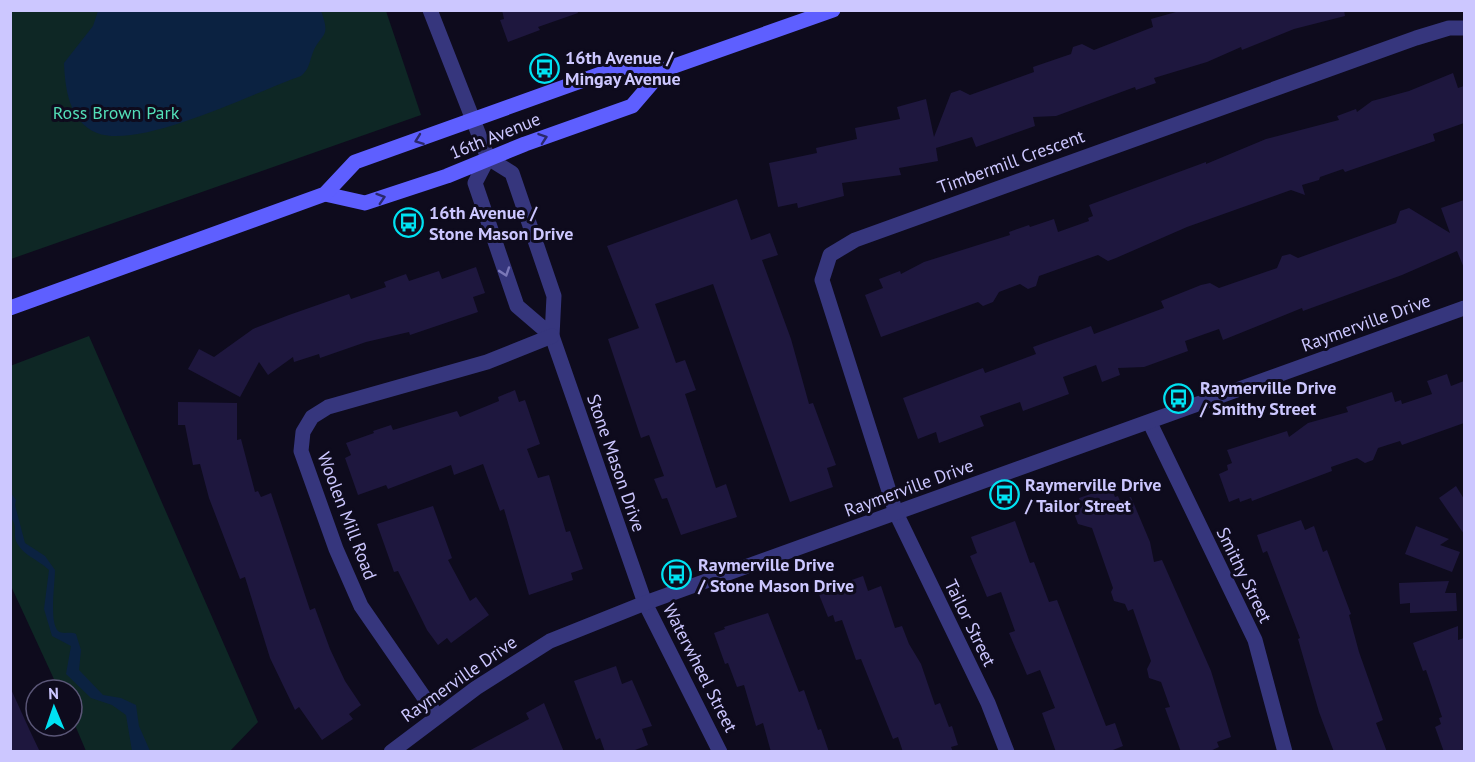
<svg xmlns="http://www.w3.org/2000/svg" width="1475" height="762" viewBox="0 0 1475 762" font-family="'PT Sans',sans-serif">
  <style>
    .green { fill: #0e2725 }
    .water { fill: #0b2241 }
    .building { fill: #1e173e }
    .lines { fill: none; stroke-linecap: round; stroke-linejoin: round }
    .minor { stroke: #36367d; stroke-width: 15 }
    .tertiary { stroke: #36367d; stroke-width: 15 }
    .secondary { stroke: #5e5fff; stroke-width: 15 }
    .oneway { stroke: #2a286c }
    .oneway2 { stroke: #7a77b8 }
    .labels { text-anchor: middle; stroke-width: 6; stroke-linejoin: round; paint-order: stroke }
    .poi-label { font-size: 18px; font-weight: bold; fill: #ccc7ff; stroke: #0e0b1d; text-anchor: start }
    .park-label { font-size: 18px; fill: #53dfb8; stroke: #0e0b1d }
    .street-label { font-size: 18px; fill: #ccc7ff; stroke: #0e0b1d }
  </style>
  <rect width="100%" height="100%" fill="#0e0b1d"/>
  <g class="green">
    <path d="M10,11H386L421,115L11,259Z"/>
    <path d="M89,336L258,722L230,751H86L72,718V690H59L11,586L10,366Z"/>
  </g>
  <g class="water">
    <path d="M98,11H321C332,40 320,32 312,55C309,64 309,69 301,76C255,92 140,150 97,133C69,122 65,88 64,63L93,26Z"/>
    <path d="M11,493L16,500L15,505L25,543L45,556L55,570C55,584 49,622 58,631C63,635 70,631 76,634L81,650L79,670L103,695L121,698L136,705L139,726L150,751H132L126,715L112,705L91,698L66,674L71,646L52,636L44,609L49,570C39,560 22,555 16,541C13,532 18,527 11,518Z"/>
  </g>
  <g class="building">
    <path d="M502,10H577L578,13L538,27L540,30L508,42L500,20L504,19Z"/>
    <path d="M1183,10H1344L1345,16L1294,29L1242,50L1241,47L1207,62L1154,78L1156,83L1136,90L1135,87L1056,116L1033,117L1035,126L976,147L972,137L936,148L938,161L899,168L901,175L842,183L844,196L798,208L797,203L778,207L769,163L817,153L816,148L857,139L855,128L900,119L897,107L926,99L934,137L951,93L960,90L970,95L1034,72L1033,67L1071,54L1073,47L1082,44L1094,50L1153,27L1151,19Z"/>
    <path d="M1453,73L1458,88L1464,86V123L1433,134L1435,141L1345,172L1343,169L1320,177L1319,180L1302,185L1305,195L1291,190L1187,227L1116,258L1108,261L1098,255L1039,276L1036,286L1028,289L1020,284L999,292L993,302L983,306L978,302L881,337L865,295L883,288L879,279L900,271L901,274L924,262L1010,235L1009,232L1029,225L1030,227L1054,219L1058,232L1089,221L1088,218L1093,216L1089,205L1206,162V164L1266,139L1339,120L1337,116L1356,109L1357,112L1372,101L1409,91Z"/>
    <path d="M737,199L751,240L770,233L778,255L762,260L791,339L809,404L813,403L836,465L827,468L833,487L790,502L713,284L655,304L676,363L685,360L696,390L685,394L716,488L726,484L737,517L681,535L667,498L662,499L654,479L664,476L649,435L641,438L608,339L639,328L607,246Z"/>
    <path d="M1464,200V268L1457,251L1402,275L1303,311L1302,308L1223,340L1219,329L1185,341L1188,351L1144,367L1118,368L1120,375L1102,382L1096,365L1063,377L1069,394L1023,411L1020,402L980,416L984,426L939,443L936,432L918,439L903,398L983,368L985,373L1036,354L1033,347L1091,326L1094,334L1164,308L1161,301L1201,285L1210,283L1219,288L1277,268L1282,256L1290,254L1298,258L1396,223L1400,211L1409,208L1450,233L1441,208Z"/>
    <path d="M476,267L485,293L473,297L478,312L410,335L409,332L366,342L320,358L319,354L294,362L293,357L268,375L259,362L240,397L188,369L199,349L214,357L253,329L289,315L349,294L351,299L386,287L384,282L406,274L409,281L439,271L442,279Z"/>
    <path d="M1447,374L1451,386L1464,381V423L1402,445L1400,441L1378,448L1373,460L1365,463L1357,458L1331,467L1332,471L1252,501L1251,498L1240,502L1239,498L1229,502L1219,474L1228,470L1227,465L1232,463L1227,450L1287,431L1289,437L1308,423L1348,412L1346,407L1392,392L1395,402L1401,400L1402,404L1432,394L1427,381Z"/>
    <path d="M515,390L519,402L525,400L540,444L527,449L538,478L549,475L566,532L570,531L583,569L571,573L573,580L529,595L504,509L500,511L483,464L454,475L451,465L388,489L386,485L358,495L345,458L351,455L346,443L374,433L373,431L391,425L393,430L457,411L460,417L499,401L498,397Z"/>
    <path d="M178,402L237,403V440L241,439L255,492L258,491L261,497L271,493L310,610L315,608L330,649L345,681L361,705L349,714L353,719L322,740L299,707L295,710L270,658L245,577L240,579L209,498L200,464L193,465L185,425H178Z"/>
    <path d="M1456,486L1464,499V534L1439,498Z"/>
    <path d="M1111,487L1115,497L1118,496L1120,501L1131,497L1150,542L1154,562L1162,560L1211,671L1231,737L1217,742L1219,747L1208,752H1181L1165,708L1170,707L1161,682L1149,678L1147,669L1151,661L1133,609L1128,611L1125,604L1114,601L1111,592L1113,588L1092,528L1078,524L1075,516L1082,506L1079,498Z"/>
    <path d="M433,506L452,558L448,560L470,601L476,597L489,615L451,643L447,638L438,645L427,630L398,571L394,572L377,524Z"/>
    <path d="M1301,520L1305,530L1314,526L1323,552L1327,550L1340,585L1351,614L1349,615L1359,652L1383,720L1376,723L1387,752H1334L1319,712L1298,639L1300,638L1267,551L1263,553L1257,535Z"/>
    <path d="M1015,521L1030,563L1034,562L1049,602L1057,600L1106,726L1115,723L1123,746L1108,752H1056L1042,713L1055,708L1040,670L1027,675L1009,633L1015,631L1001,592L987,597L970,556L977,553L971,537Z"/>
    <path d="M1416,526L1449,539L1440,545L1460,552L1452,572L1405,554Z"/>
    <path d="M863,576L868,591L881,586L895,628L902,626L909,644L921,664L935,705L940,703L949,727L952,726L958,745L951,747L953,752H903L898,737L893,739L861,659L856,660L842,620L835,622L833,615L828,617L818,592Z"/>
    <path d="M1449,581L1445,593H1456L1457,611L1410,613V603L1400,604L1399,583Z"/>
    <path d="M768,613L799,692L804,690L818,730L821,729L829,752H771L763,723L756,726L744,685L737,687L728,663L725,664L714,633L725,629L724,627Z"/>
    <path d="M1458,626V640L1464,638V752H1444L1435,727L1441,724L1439,718L1442,717L1426,670L1423,671L1413,643Z"/>
    <path d="M616,666L622,684L632,680L652,726L642,729L648,745L630,752H605L600,738L596,740L574,681Z"/>
    <path d="M10,687L30,731L40,752H10Z"/>
    <path d="M544,703L564,752H467L529,719L526,713Z"/>
  </g>
  <g class="lines">
    <g class="minor">
      <path d="M552,336L517,306L475,183L488,158L512,173L554,296L552,336L645,603L720,752"/>
      <path d="M1150,423L1255,640L1285,752"/>
      <path d="M437,716L361,606L336,549L301,451L303,432L312,417L328,407L487,362L552,336"/>
      <path d="M1007,752L988,703L896,513L822,280L830,255L855,240L1416,38L1449,28H1464"/>
    </g>
    <g class="tertiary">
      <path d="M430,10L488,158"/>
      <path d="M391,752L476,688L550,641L645,603L1464,308"/>
    </g>
    <g class="secondary">
      <path d="M325,194L365,203L447,176L525,144L632,106L663,70"/>
      <path d="M10,308L325,194L355,162L620,67L663,70L833,10"/>
    </g>
  </g>
  <defs><path id="oneway-chevron" d="M-2-3.5L2.5 0L-2 3.5" fill="none" stroke-width="1.6" stroke-linecap="round" stroke-linejoin="round" transform="scale(1.5)"/></defs>
  <g class="oneway">
    <use href="#oneway-chevron" transform="translate(543 138) rotate(-19)"/>
    <use href="#oneway-chevron" transform="translate(419 140) rotate(160)"/>
    <use href="#oneway-chevron" transform="translate(381 198) rotate(-18)"/>
  </g>
  <use class="oneway2" href="#oneway-chevron" transform="translate(505 272) rotate(71)"/>
  <defs>
    <symbol id="bus-ring" viewBox="-11 -11 22 22"><circle r="9.5" fill="#0e0b1d" stroke="#00e2f2" stroke-width="1.5"/><path d="M-5-6H5V4H4V6H2V4H-2V6H-4V4H-5ZM-3.5-4V0h7V-4ZM-3.5 1.2v1.5H-2V1.2ZM2 1.2v1.5H3.5V1.2Z" fill="#00e2f2"/></symbol>
  </defs>
  <g fill-rule="evenodd">
    <use href="#bus-ring" x="528" y="52" width="33" height="33"/>
    <use href="#bus-ring" x="392" y="206" width="33" height="33"/>
    <use href="#bus-ring" x="1162" y="382" width="33" height="33"/>
    <use href="#bus-ring" x="988" y="478" width="33" height="33"/>
    <use href="#bus-ring" x="660" y="558" width="33" height="33"/>
  </g>
  <g class="labels">
    <g class="poi-label">
      <text x="565" y="64">16th Avenue /<tspan x="565" dy="21">Mingay Avenue</tspan></text>
      <text x="429" y="219">16th Avenue /<tspan x="429" dy="21">Stone Mason Drive</tspan></text>
      <text x="1200" y="394">Raymerville Drive<tspan x="1200" dy="21">/ Smithy Street</tspan></text>
      <text x="1025" y="491">Raymerville Drive<tspan x="1025" dy="21">/ Tailor Street</tspan></text>
      <text x="698" y="571">Raymerville Drive<tspan x="698" dy="21">/ Stone Mason Drive</tspan></text>
    </g>
    <g class="park-label">
      <text x="116" y="119">Ross Brown Park</text>
    </g>
    <g class="street-label">
      <text transform="translate(495 136) rotate(-22)" y="6">16th Avenue</text>
      <text transform="translate(1011 162) rotate(-20)" y="6">Timbermill Crescent</text>
      <text transform="translate(1366 323) rotate(-20)" y="6">Raymerville Drive</text>
      <text transform="translate(616 463) rotate(71)" y="6">Stone Mason Drive</text>
      <text transform="translate(909 488) rotate(-20)" y="6">Raymerville Drive</text>
      <text transform="translate(347 516) rotate(69)" y="6">Woolen Mill Road</text>
      <text transform="translate(1244 575) rotate(64)" y="6">Smithy Street</text>
      <text transform="translate(970 623) rotate(64)" y="6">Tailor Street</text>
      <text transform="translate(700 668) rotate(63)" y="6">Waterwheel Street</text>
      <text transform="translate(459 679) rotate(-35)" y="6">Raymerville Drive</text>
    </g>
  </g>
  <rect width="1475" height="762" fill="none" stroke="#ccc7ff" stroke-width="24"/>
  <g transform="translate(54 708) rotate(358)"><circle r="28" fill="#0e0b1d" stroke="#5a5677" stroke-width="1.5"/>
  <path d="M0-4.5L10 22L0 15L-10 22Z" fill="#00e2f2"/>
  <text y="-9" font-size="16" font-weight="bold" text-anchor="middle" fill="#ccc7ff">N</text>
  </g>
</svg>
